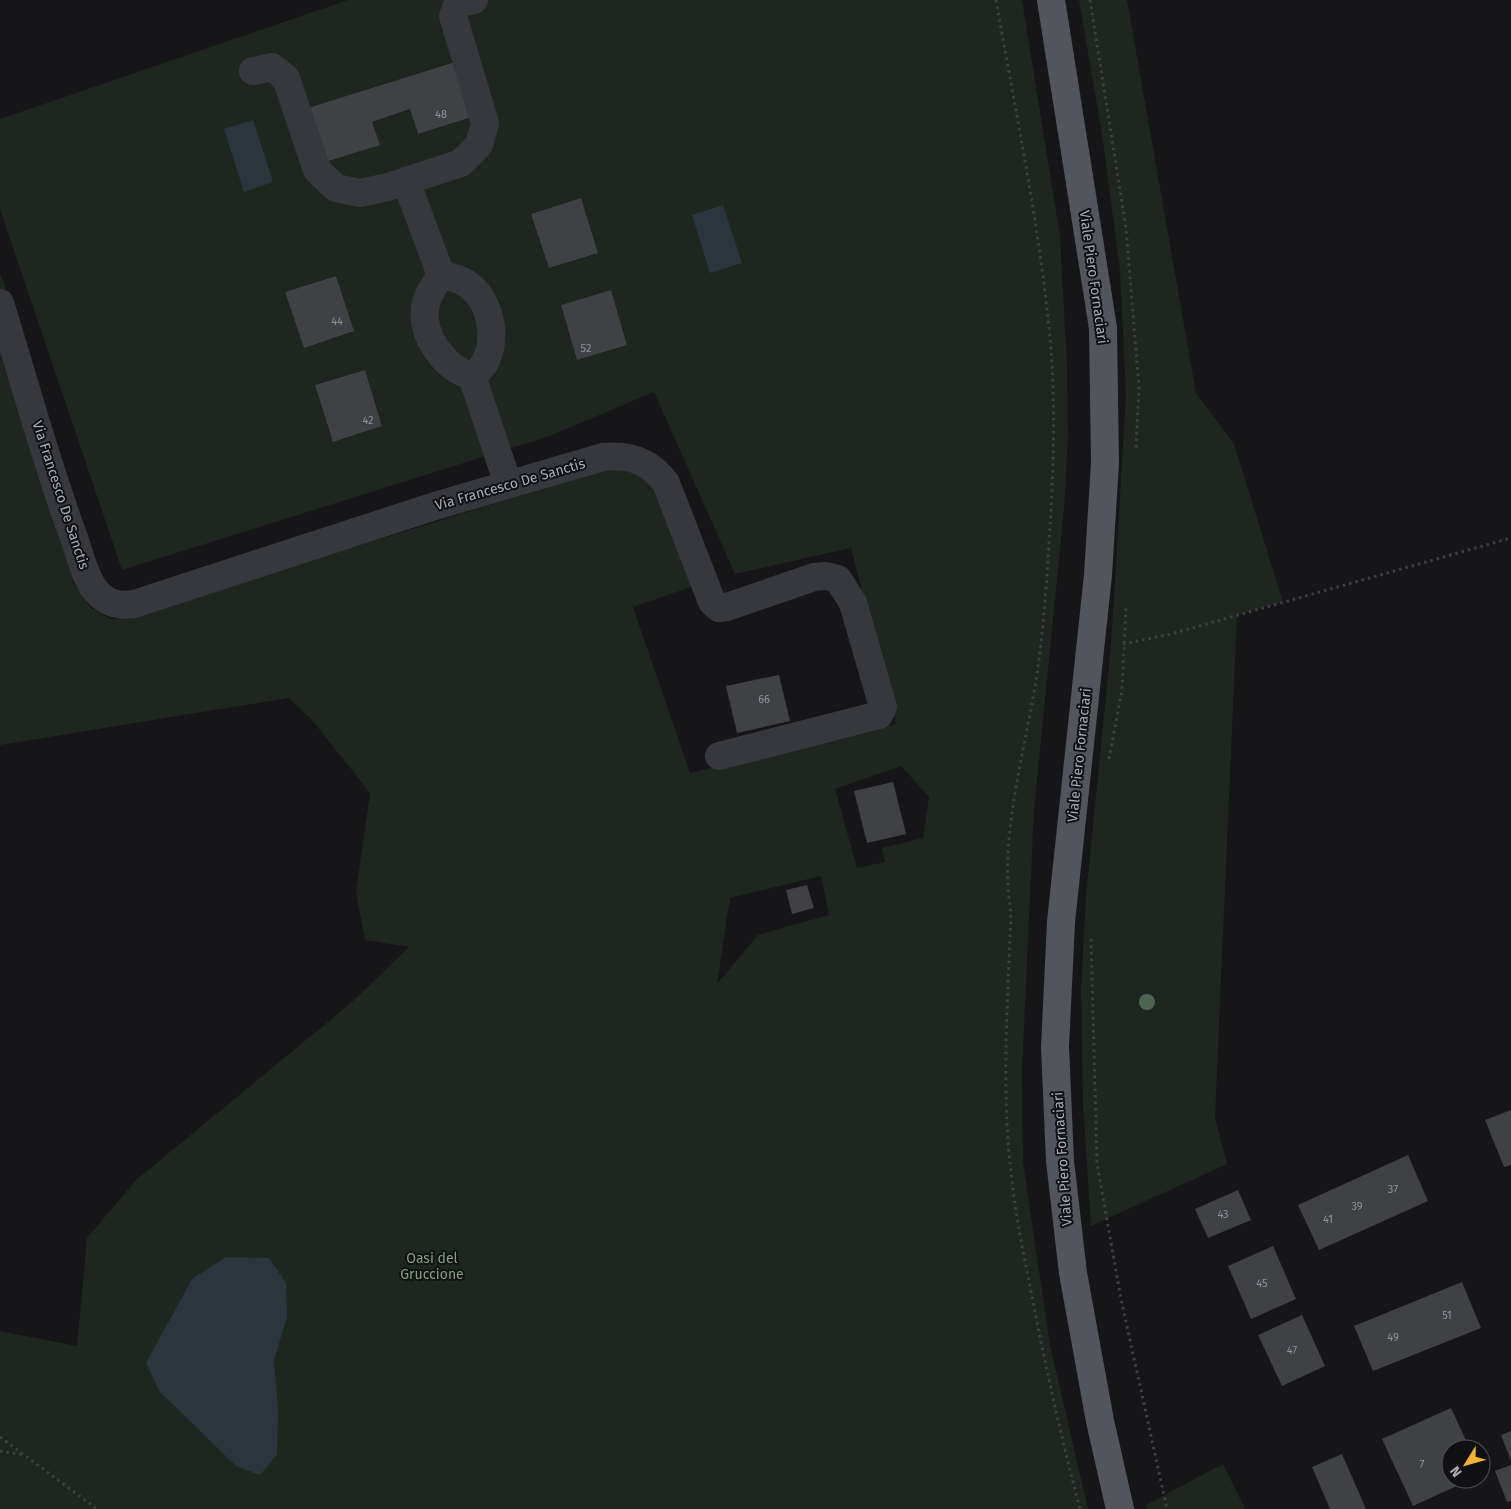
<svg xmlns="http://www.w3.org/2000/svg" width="1511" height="1509" viewBox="0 0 1511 1509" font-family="'Fira Sans',sans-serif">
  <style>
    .green { fill: #1e261f; fill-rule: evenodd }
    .water { fill: #2c353c }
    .building { fill: #404145 }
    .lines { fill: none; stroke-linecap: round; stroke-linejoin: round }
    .path { stroke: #3d3f44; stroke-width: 3; stroke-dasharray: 2.5 4; stroke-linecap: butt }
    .street { stroke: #37383d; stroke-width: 28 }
    .primary { stroke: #53555c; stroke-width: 28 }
    .tree { fill: #506452 }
    .labels { text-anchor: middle; stroke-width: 4; stroke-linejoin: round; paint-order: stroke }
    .number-label { font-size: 11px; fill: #8e929b }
    .street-label { font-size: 14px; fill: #a8adb8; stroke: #111113 }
    .park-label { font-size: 14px; fill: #7fa381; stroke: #111113 }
  </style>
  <rect width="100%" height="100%" fill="#161618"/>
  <g class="green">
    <path d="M348,0H1022L1060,236L1067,366L1068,438L1064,509L1034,810L1022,1071L1023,1162L1050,1345L1088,1509H0V1331L77,1346L87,1238L136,1180L351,1003L409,947L365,940L356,892L370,793L312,720L289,698L0,745V274L5,285L19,362L88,577L72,581L90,607L110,619L128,617L613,467L630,471L653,483L694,586L633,607L690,773L896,724L851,548L735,574L654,392L547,437L122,570L0,209V119ZM457,61L475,116L418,134L410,109L372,122L379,145L322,163L305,110ZM581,198L598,253L549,268L531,214ZM336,276L354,331L304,347L285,292ZM611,290L627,345L577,360L561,305ZM365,370L382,426L333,442L315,385ZM901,766L929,797L923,838L882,848L885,862L857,868L835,789ZM821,876L829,915L758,935L717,984L730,898Z"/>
    <path d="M1079,0H1127L1196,393L1234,444L1283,602L1237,615L1215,1117L1227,1164L1091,1226L1083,1105L1081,989L1086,896L1111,646L1126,396L1120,270L1102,134Z"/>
    <path d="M1223,1464L1245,1509H1147L1146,1505Z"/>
  </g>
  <g class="water">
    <path d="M253,120L273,182L244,192L224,129Z"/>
    <path d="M723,205L742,263L710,273L692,215Z"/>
    <path d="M226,1257L269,1258L286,1283L287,1317L274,1360L278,1409L277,1455L260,1475L236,1466L159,1391L146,1363L192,1279Z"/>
  </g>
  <g class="building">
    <path d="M458,61L475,116L418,134L410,109L372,122L380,145L322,163L305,109Z"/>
    <path d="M581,198L598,253L549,268L531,214Z"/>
    <path d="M336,276L354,331L304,348L285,292Z"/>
    <path d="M611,290L627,345L577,360L561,305Z"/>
    <path d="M365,370L382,426L333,442L315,385Z"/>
    <path d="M779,675L790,721L737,733L726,686Z"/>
    <path d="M893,782L906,834L867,843L854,791Z"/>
    <path d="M807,885L814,908L792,914L786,890Z"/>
    <path d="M1511,1110V1165L1504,1167L1485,1120Z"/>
    <path d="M1408,1155L1428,1201L1319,1250L1298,1205Z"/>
    <path d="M1238,1190L1251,1220L1208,1238L1195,1209Z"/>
    <path d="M1273,1246L1296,1299L1251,1319L1228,1266Z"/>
    <path d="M1462,1282L1481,1328L1373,1371L1354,1326Z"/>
    <path d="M1302,1315L1325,1366L1282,1386L1258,1335Z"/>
    <path d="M1451,1408L1470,1449H1451V1479H1472L1413,1506L1382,1439Z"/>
    <path d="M1511,1431V1461L1501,1435Z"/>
    <path d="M1342,1454L1366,1509H1330L1312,1467Z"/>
    <path d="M1511,1465V1501L1507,1502L1495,1471Z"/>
  </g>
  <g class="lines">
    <g class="path">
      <path d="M996,0C1015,109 1038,218 1049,328C1056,394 1054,461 1050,527C1047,576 1044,626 1037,674C1026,748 998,838 1011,912C1008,998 1001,1086 1011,1172C1015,1212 1023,1252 1031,1291C1045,1365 1061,1437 1080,1509"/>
      <path d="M1090,0L1126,228L1139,388L1136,448"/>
      <path d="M1123,644L1171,634L1511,538"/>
      <path d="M1109,759L1122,690L1126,607"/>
      <path d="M1091,939L1097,1164L1121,1299L1167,1509"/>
      <path d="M0,1437L97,1509"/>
      <path d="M0,1451L24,1455"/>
    </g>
    <g class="street">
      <path d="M253,71L272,67L286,78L317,170L336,188L360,193L388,187L461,163L479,145L485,123L453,16L458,4L474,0"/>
      <path d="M406,181L441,275"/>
      <path d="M441,275C451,277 462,279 470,286C495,305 501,358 472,376C445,369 421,336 425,307C427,295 435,285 441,275Z"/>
      <path d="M0,303C24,380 45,459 73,535C80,553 84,577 96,591C107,604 119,606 134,604L435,506L603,457C630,454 650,461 666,483L712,602L719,608L727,607L814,577L826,576L838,579L853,603L883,707L879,715L719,756"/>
      <path d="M472,376L508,484"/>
    </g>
    <path class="primary" d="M1051,0L1103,328L1105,463L1098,575L1061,922L1055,1047L1060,1161L1073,1273L1100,1421L1120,1509"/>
  </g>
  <circle class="tree" cx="1147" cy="1002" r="8"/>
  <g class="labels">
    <g class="number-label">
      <text x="441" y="118">48</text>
      <text x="337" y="325">44</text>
      <text x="586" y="352">52</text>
      <text x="368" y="424">42</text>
      <text x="764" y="703">66</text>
      <text x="1393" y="1193">37</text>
      <text x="1357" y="1210">39</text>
      <text x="1223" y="1218">43</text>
      <text x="1328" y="1223">41</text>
      <text x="1262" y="1287">45</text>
      <text x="1447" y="1319">51</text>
      <text x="1393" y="1341">49</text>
      <text x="1292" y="1354">47</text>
      <text x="1422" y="1468">7</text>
    </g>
    <g class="street-label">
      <text transform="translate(1094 277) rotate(82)" y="5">Viale Piero Fornaciari</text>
      <text transform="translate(510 484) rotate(-16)" y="5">Via Francesco De Sanctis</text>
      <text transform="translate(61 495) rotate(72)" y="5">Via Francesco De Sanctis</text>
      <text transform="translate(1079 755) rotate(-84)" y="5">Viale Piero Fornaciari</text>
      <text transform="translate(1062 1159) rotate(-94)" y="5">Viale Piero Fornaciari</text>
    </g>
    <g class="park-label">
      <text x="432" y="1263">Oasi del<tspan x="432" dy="16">Gruccione</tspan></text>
    </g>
  </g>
  <g transform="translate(1466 1464) rotate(233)"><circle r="24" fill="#111113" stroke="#4d4f55"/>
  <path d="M0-4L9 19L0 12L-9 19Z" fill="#f2b134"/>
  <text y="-8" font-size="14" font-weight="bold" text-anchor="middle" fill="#a8adb8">N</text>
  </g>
</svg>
